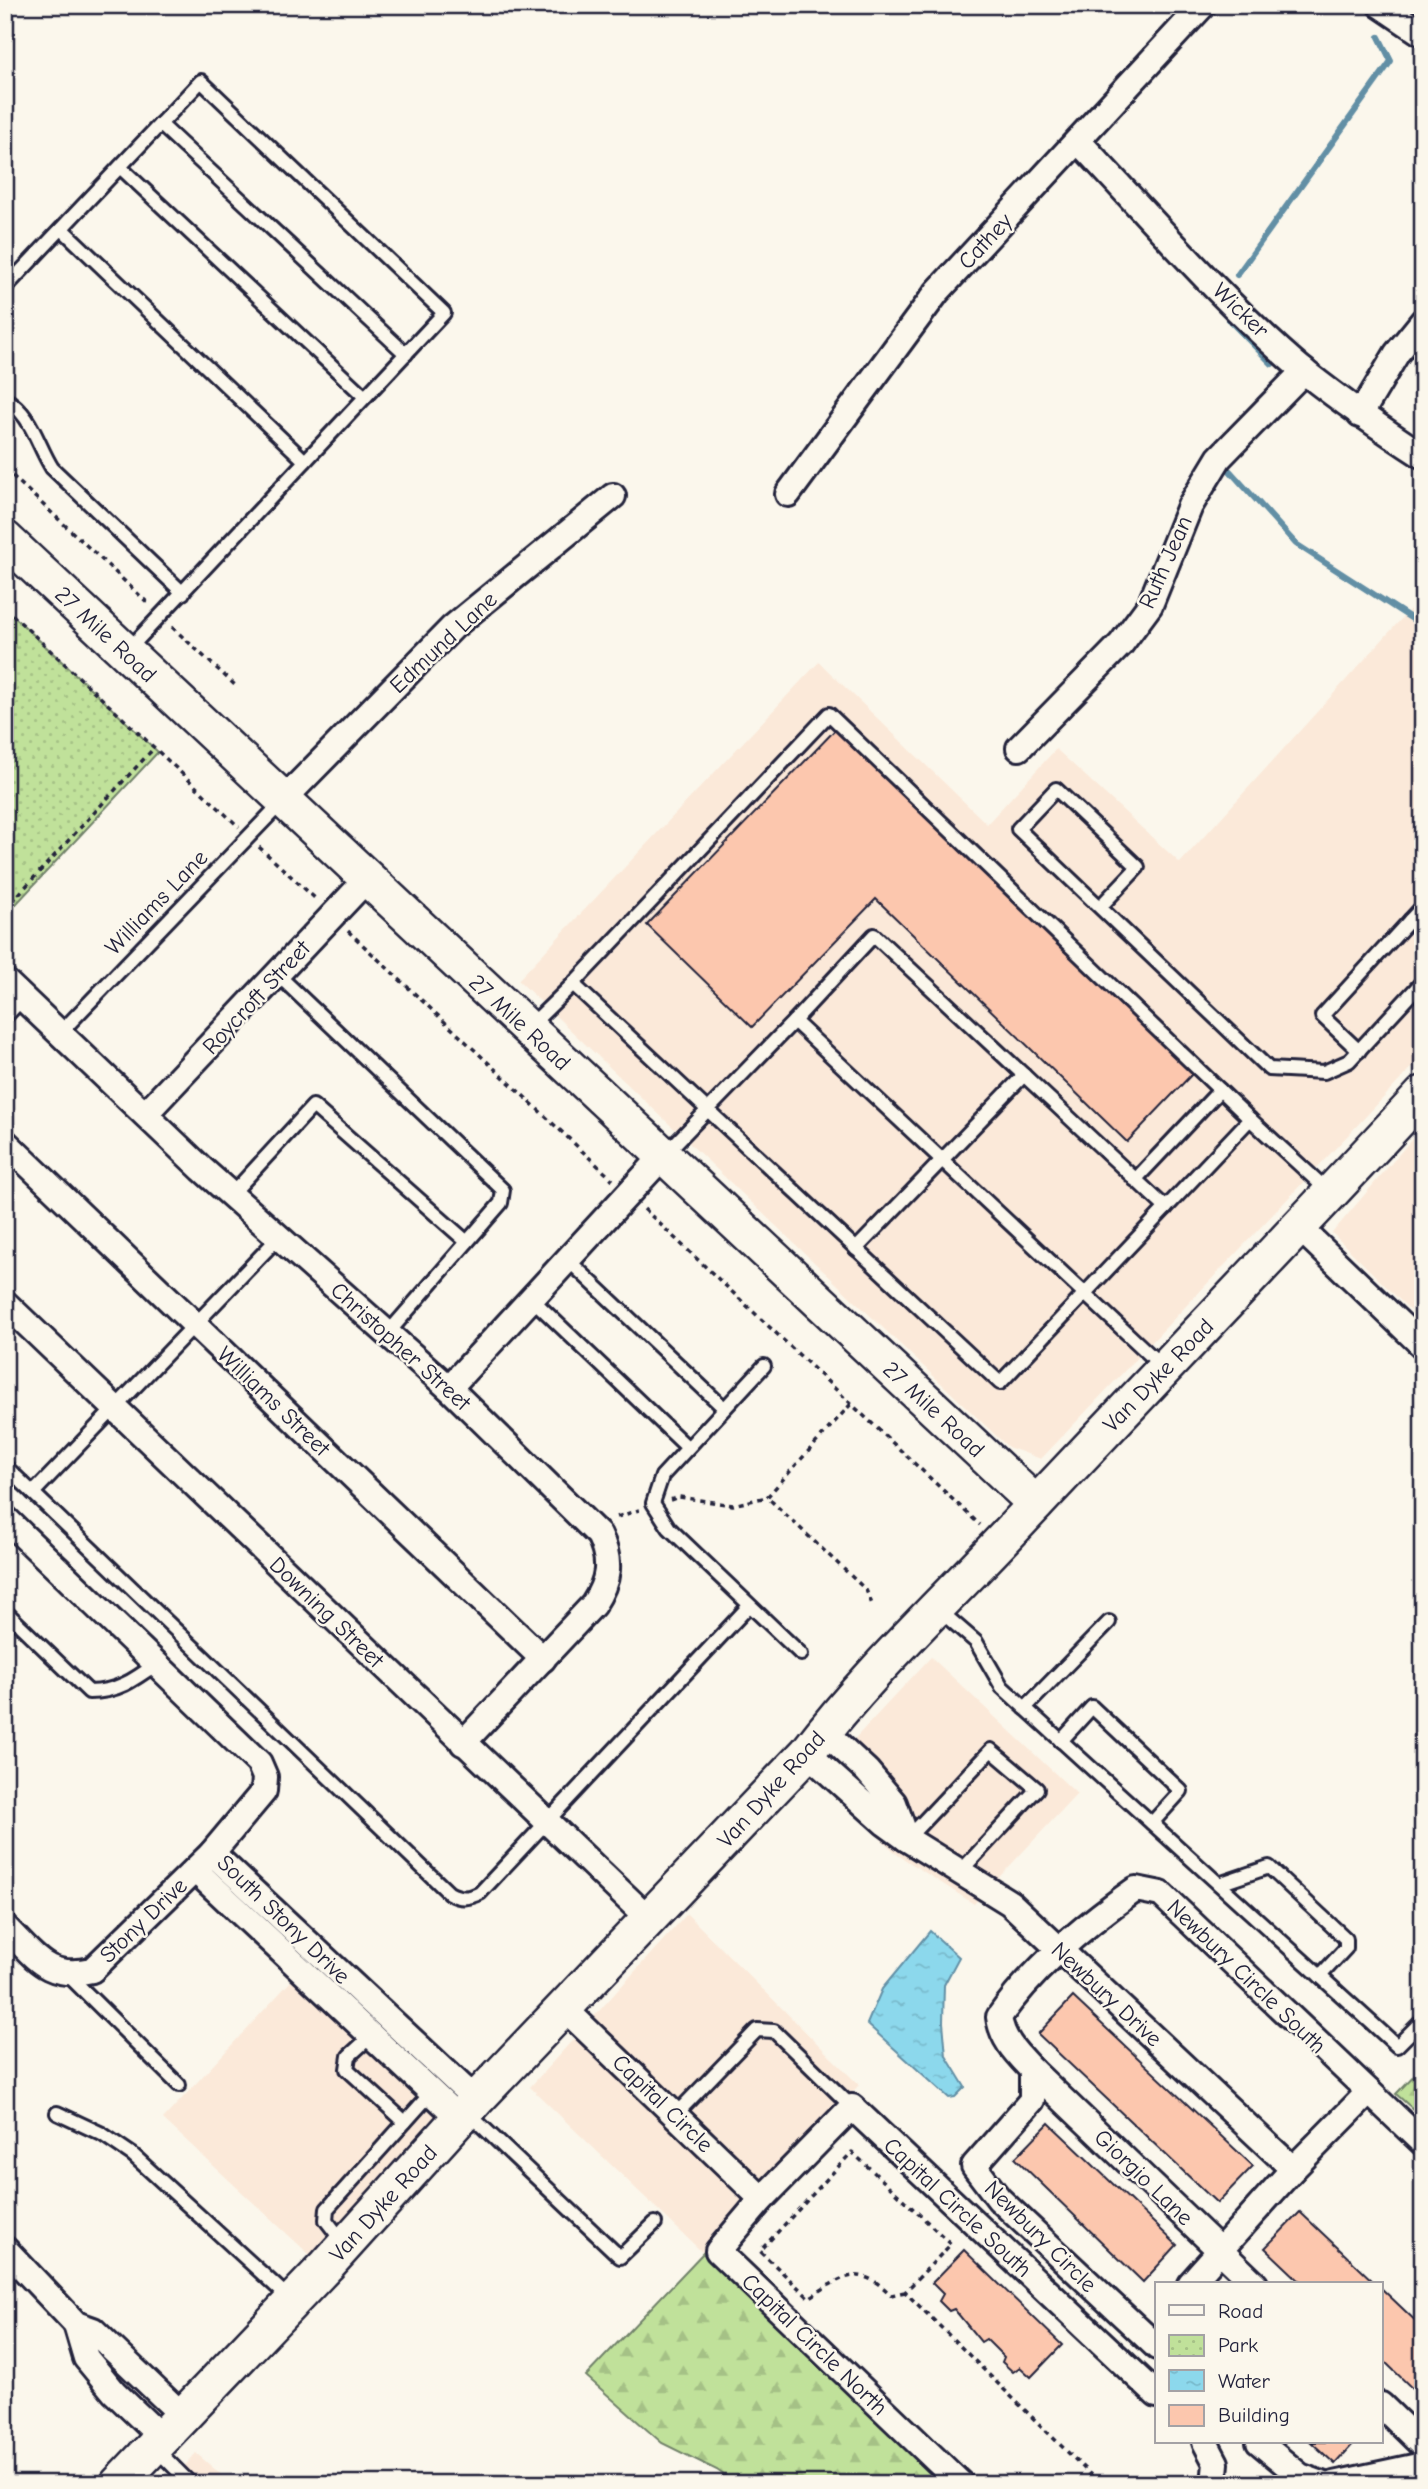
<svg xmlns="http://www.w3.org/2000/svg" width="1428" height="2489" viewBox="0 0 1428 2489" font-family="'Comic Neue',sans-serif">
  <style>
    .built { fill: #fbe9d9 }
    .forest { fill: url(#forest-firs); stroke: #71826a; stroke-width: 2 }
    .park { fill: url(#park-dots); stroke: #71826a; stroke-width: 2 }
    .water { fill: url(#water-ripples); stroke: #628fa5; stroke-width: 2 }
    .lines { fill: none; stroke-linecap: round; stroke-linejoin: round }
    .stream { stroke: #628fa5; stroke-width: 6 }
    .building { fill: #fcc7ae; stroke: #22223b; stroke-width: 2 }
    .lane-casing { stroke: #22223b; stroke-width: 18 }
    .street-casing { stroke: #22223b; stroke-width: 30 }
    .secondary-casing { stroke: #22223b; stroke-width: 40 }
    .path { stroke: #22223b; stroke-width: 3.5; stroke-dasharray: 5 5; stroke-linecap: butt }
    .lane { stroke: #fbf7ec; stroke-width: 12 }
    .street { stroke: #fbf7ec; stroke-width: 24 }
    .secondary { stroke: #fbf7ec; stroke-width: 35 }
    .labels { text-anchor: middle; stroke-width: 5; stroke-linejoin: round; paint-order: stroke }
    .street-label { font-size: 23px; fill: #22223b; stroke: #fbf7ec }
  </style>
  <defs>
    <pattern id="forest-firs" width="22" height="20" patternUnits="userSpaceOnUse" patternTransform="scale(1.75)"><rect width="22" height="20" fill="#c0e19a"/><path d="M5 1l3.5 6h-7zM16 11l3.5 6h-7z" fill="#a5c186"/></pattern>
    <pattern id="park-dots" width="8" height="8" patternUnits="userSpaceOnUse" patternTransform="scale(1.75)"><rect width="8" height="8" fill="#c0e19a"/><path d="M2 2h.1M6 6h.1" fill="none" stroke="#a5c186" stroke-width="1.8" stroke-linecap="round"/></pattern>
    <pattern id="water-ripples" width="26" height="14" patternUnits="userSpaceOnUse" patternTransform="scale(1.75)"><rect width="26" height="14" fill="#8cd8ec"/><path d="M2 4q2-2 4 0t4 0M15 11q2-2 4 0t4 0" fill="none" stroke="#78b9cb"/></pattern>
  </defs>
  <rect width="100%" height="100%" fill="#fbf7ec"/>
  <filter id="ink" filterUnits="userSpaceOnUse"><feTurbulence type="fractalNoise" baseFrequency=".0143" numOctaves="2"/><feDisplacementMap in="SourceGraphic" scale="14" xChannelSelector="R" yChannelSelector="G"/><feConvolveMatrix kernelMatrix="1 2 1 2 8 2 1 2 1" color-interpolation-filters="sRGB"/></filter>
  <g filter="url(#ink)">
    <g class="built">
      <path d="M1423,595V1056L1041,1459L1008,1447L518,980L819,662L987,824L1056,749L1180,863Z"/>
      <path d="M1423,1126V1323L1332,1233Z"/>
      <path d="M931,1657L1077,1794L974,1904L898,1855L817,1779Z"/>
      <path d="M687,1914L859,2085L703,2253L530,2087Z"/>
      <path d="M292,1980L441,2115L311,2256L163,2119Z"/>
      <path d="M196,2453L232,2484H169Z"/>
    </g>
    <g class="forest">
      <path d="M1423,2066V2118L1396,2094Z"/>
      <path d="M703,2253L945,2484H736L717,2470L662,2443L586,2376Z"/>
    </g>
    <path class="park" d="M5,608L158,752L5,916Z"/>
    <path class="water" d="M930,1931L959,1957L944,1985L943,2022L946,2056L965,2087L955,2097L949,2098L867,2024L882,1989Z"/>
    <g class="lines">
      <g class="stream">
        <path d="M1237,275L1391,61L1379,37"/>
        <path d="M1228,319L1272,364"/>
        <path d="M1230,471L1296,544L1423,626"/>
      </g>
    </g>
    <g class="building">
      <path d="M837,728L1194,1072L1127,1142L876,899L752,1027L647,925Z"/>
      <path d="M1073,1997L1253,2166L1217,2203L1038,2034Z"/>
      <path d="M1049,2123L1177,2245L1143,2282L1015,2158Z"/>
      <path d="M1300,2212L1376,2284H1303L1265,2248Z"/>
      <path d="M964,2250L1062,2345L1031,2377L1020,2367L1013,2372L1002,2362L1004,2357L986,2339L981,2342L954,2309L949,2311L939,2301L943,2294L932,2283Z"/>
      <path d="M1381,2288L1423,2328V2399L1381,2358Z"/>
      <path d="M1311,2442H1355L1335,2464Z"/>
    </g>
    <g class="lines">
      <defs>
        <g id="lane">
          <path d="M160,124L406,354"/>
          <path d="M120,167L365,397"/>
          <path d="M62,229L305,461"/>
          <path d="M5,288L201,81L444,313L128,650"/>
          <path d="M5,399C31,413 37,444 52,468L183,593"/>
          <path d="M829,714L1250,1119L1000,1383L573,984Z"/>
          <path d="M1100,907L1138,867L1056,789L1018,829L1269,1069L1324,1072L1349,1061L1423,981"/>
          <path d="M1410,920L1423,932"/>
          <path d="M277,974L503,1190L501,1203L388,1333"/>
          <path d="M5,1017L23,998"/>
          <path d="M794,1021L874,935L1166,1208"/>
          <path d="M530,1026L573,984"/>
          <path d="M60,1033L283,801"/>
          <path d="M1359,1051L1322,1016L1423,906"/>
          <path d="M1250,1119L1328,1191"/>
          <path d="M665,1154L794,1021L1164,1368"/>
          <path d="M1135,1180L1220,1090"/>
          <path d="M230,1196L313,1106L467,1242"/>
          <path d="M856,1249L1024,1075"/>
          <path d="M568,1260L724,1408"/>
          <path d="M532,1299L687,1447"/>
          <path d="M764,1366L662,1476L653,1503L669,1528L801,1654"/>
          <path d="M5,1466L449,1893C460,1899 468,1899 480,1893L749,1606"/>
          <path d="M33,1493L279,1237"/>
          <path d="M939,1610L976,1642L1002,1687L1397,2046L1423,2020"/>
          <path d="M5,1611L89,1692C117,1692 134,1680 156,1664"/>
          <path d="M1025,1708L1109,1622"/>
          <path d="M1061,1741L1092,1707L1181,1791L1152,1823"/>
          <path d="M907,1839L991,1750L1037,1789L960,1872"/>
          <path d="M1219,1884L1269,1867L1346,1939V1948L1320,1976"/>
          <path d="M68,1975L179,2085"/>
          <path d="M371,2036L349,2056L347,2069L405,2122"/>
          <path d="M57,2113L102,2134L133,2155L290,2299"/>
          <path d="M468,2113L620,2257L655,2223"/>
          <path d="M675,2115L757,2030L774,2031L852,2107"/>
          <path d="M343,2242L326,2220L327,2209L432,2092"/>
          <path d="M154,2447L191,2484"/>
        </g>
        <g id="street">
          <path d="M1380,5L1423,34"/>
          <path d="M1079,142C1153,220 1224,304 1306,373C1344,403 1383,430 1423,456"/>
          <path d="M1360,415L1397,353L1423,321"/>
          <path d="M788,494L937,292L1203,5"/>
          <path d="M1019,748L1121,644L1150,605L1190,506L1219,458L1304,371"/>
          <path d="M283,800L453,627L613,496"/>
          <path d="M5,981L202,1169L449,1388L599,1535C612,1561 609,1581 593,1605L463,1743"/>
          <path d="M145,1114L367,879"/>
          <path d="M5,1142L543,1659"/>
          <path d="M1300,1228L1423,1346"/>
          <path d="M5,1303L650,1920"/>
          <path d="M449,1388L663,1156"/>
          <path d="M5,1518L259,1763L265,1777L264,1791L212,1853L92,1970C46,1980 36,1957 5,1927"/>
          <path d="M807,1753L885,1823L907,1839L894,1803L867,1771L824,1731"/>
          <path d="M907,1839L1010,1903L1293,2169"/>
          <path d="M212,1853L476,2100"/>
          <path d="M195,1870L459,2118"/>
          <path d="M564,2008L762,2199"/>
          <path d="M1032,2070L1255,2284"/>
          <path d="M5,2249L76,2324L93,2330L183,2416"/>
          <path d="M1190,2284L1293,2169L1369,2092"/>
          <path d="M76,2324L86,2358L114,2392L162,2438"/>
          <path d="M1157,2347L999,2199L974,2166L1032,2100V2070C1017,2054 1002,2040 999,2017C1034,1967 1086,1924 1136,1889L1161,1894L1423,2143"/>
          <path d="M1381,2405L1423,2446"/>
          <path d="M1205,2442L1216,2463L1214,2484"/>
          <path d="M1259,2442L1300,2476L1322,2484"/>
          <path d="M961,2484L718,2251L762,2199L852,2107L1157,2395"/>
          <path d="M1334,2484L1423,2465"/>
        </g>
        <g id="secondary">
          <path d="M5,539L1036,1504"/>
          <path d="M118,2484L327,2265L476,2100L807,1753C867,1674 940,1606 1008,1534C1146,1387 1286,1242 1423,1094"/>
        </g>
      </defs>
      <use href="#lane" class="lane-casing"/>
      <use href="#street" class="street-casing"/>
      <use href="#secondary" class="secondary-casing"/>
      <g class="path">
        <path d="M5,469L149,604"/>
        <path d="M5,608L239,827"/>
        <path d="M172,627L237,687"/>
        <path d="M259,847L318,901"/>
        <path d="M5,909L154,748"/>
        <path d="M348,931L613,1180"/>
        <path d="M644,1209L980,1525"/>
        <path d="M851,1404L767,1497L866,1590L872,1604"/>
        <path d="M670,1500L679,1497L733,1505L767,1497"/>
        <path d="M617,1517L639,1510"/>
        <path d="M905,2292L891,2295C859,2263 843,2276 809,2298L760,2251L852,2152L951,2244L905,2292L1100,2484"/>
      </g>
      <use href="#lane" class="lane"/>
      <use href="#street" class="street"/>
      <use href="#secondary" class="secondary"/>
    </g>
  </g>
  <g class="labels">
    <g class="street-label">
      <text transform="translate(985 241) rotate(-47)" y="8">Cathey</text>
      <text transform="translate(1241 310) rotate(44)" y="8">Wicker</text>
      <text transform="translate(1165 562) rotate(-66)" y="8">Ruth Jean</text>
      <text transform="translate(106 634) rotate(43)" y="8">27 Mile Road</text>
      <text transform="translate(443 642) rotate(-43)" y="8">Edmund Lane</text>
      <text transform="translate(156 902) rotate(-46)" y="8">Williams Lane</text>
      <text transform="translate(256 997) rotate(-47)" y="8">Roycroft Street</text>
      <text transform="translate(520 1022) rotate(43)" y="8">27 Mile Road</text>
      <text transform="translate(401 1346) rotate(42)" y="8">Christopher Street</text>
      <text transform="translate(1158 1375) rotate(-46)" y="8">Van Dyke Road</text>
      <text transform="translate(274 1401) rotate(44)" y="8">Williams Street</text>
      <text transform="translate(934 1409) rotate(43)" y="8">27 Mile Road</text>
      <text transform="translate(327 1612) rotate(44)" y="8">Downing Street</text>
      <text transform="translate(771 1789) rotate(-48)" y="8">Van Dyke Road</text>
      <text transform="translate(284 1919) rotate(44)" y="8">South Stony Drive</text>
      <text transform="translate(143 1920) rotate(-44)" y="8">Stony Drive</text>
      <text transform="translate(1247 1976) rotate(44)" y="8">Newbury Circle South</text>
      <text transform="translate(1107 1994) rotate(43)" y="8">Newbury Drive</text>
      <text transform="translate(663 2103) rotate(44)" y="8">Capital Circle</text>
      <text transform="translate(1144 2177) rotate(44)" y="8">Giorgio Lane</text>
      <text transform="translate(383 2203) rotate(-48)" y="8">Van Dyke Road</text>
      <text transform="translate(958 2207) rotate(43)" y="8">Capital Circle South</text>
      <text transform="translate(1041 2236) rotate(45)" y="8">Newbury Circle</text>
      <text transform="translate(815 2344) rotate(44)" y="8">Capital Circle North</text>
    </g>
  </g>
  <rect width="1428" height="2489" fill="none" stroke="#fbf7ec" stroke-width="28"/>
  <rect x="14" y="14" width="1400" height="2461" fill="none" stroke="#22223b" stroke-width="2.5" filter="url(#ink)"/>
  <rect x="1155" y="2282" width="228" height="161" fill="#fbf7ec" stroke="#a4a2a5" stroke-width="2"/>
  <rect x="1169" y="2305" width="35" height="10" fill="#fbf7ec" stroke="#a4a2a5" stroke-width="2"/>
  <text x="1218" y="2318" font-size="21" fill="#22223b">Road</text>
  <rect x="1169" y="2335" width="35" height="21" fill="url(#park-dots)" stroke="#a4a2a5" stroke-width="2"/>
  <text x="1218" y="2352" font-size="21" fill="#22223b">Park</text>
  <rect x="1169" y="2370" width="35" height="21" fill="url(#water-ripples)" stroke="#a4a2a5" stroke-width="2"/>
  <text x="1218" y="2388" font-size="21" fill="#22223b">Water</text>
  <rect x="1169" y="2405" width="35" height="21" fill="#fcc7ae" stroke="#a4a2a5" stroke-width="2"/>
  <text x="1218" y="2422" font-size="21" fill="#22223b">Building</text>
</svg>
